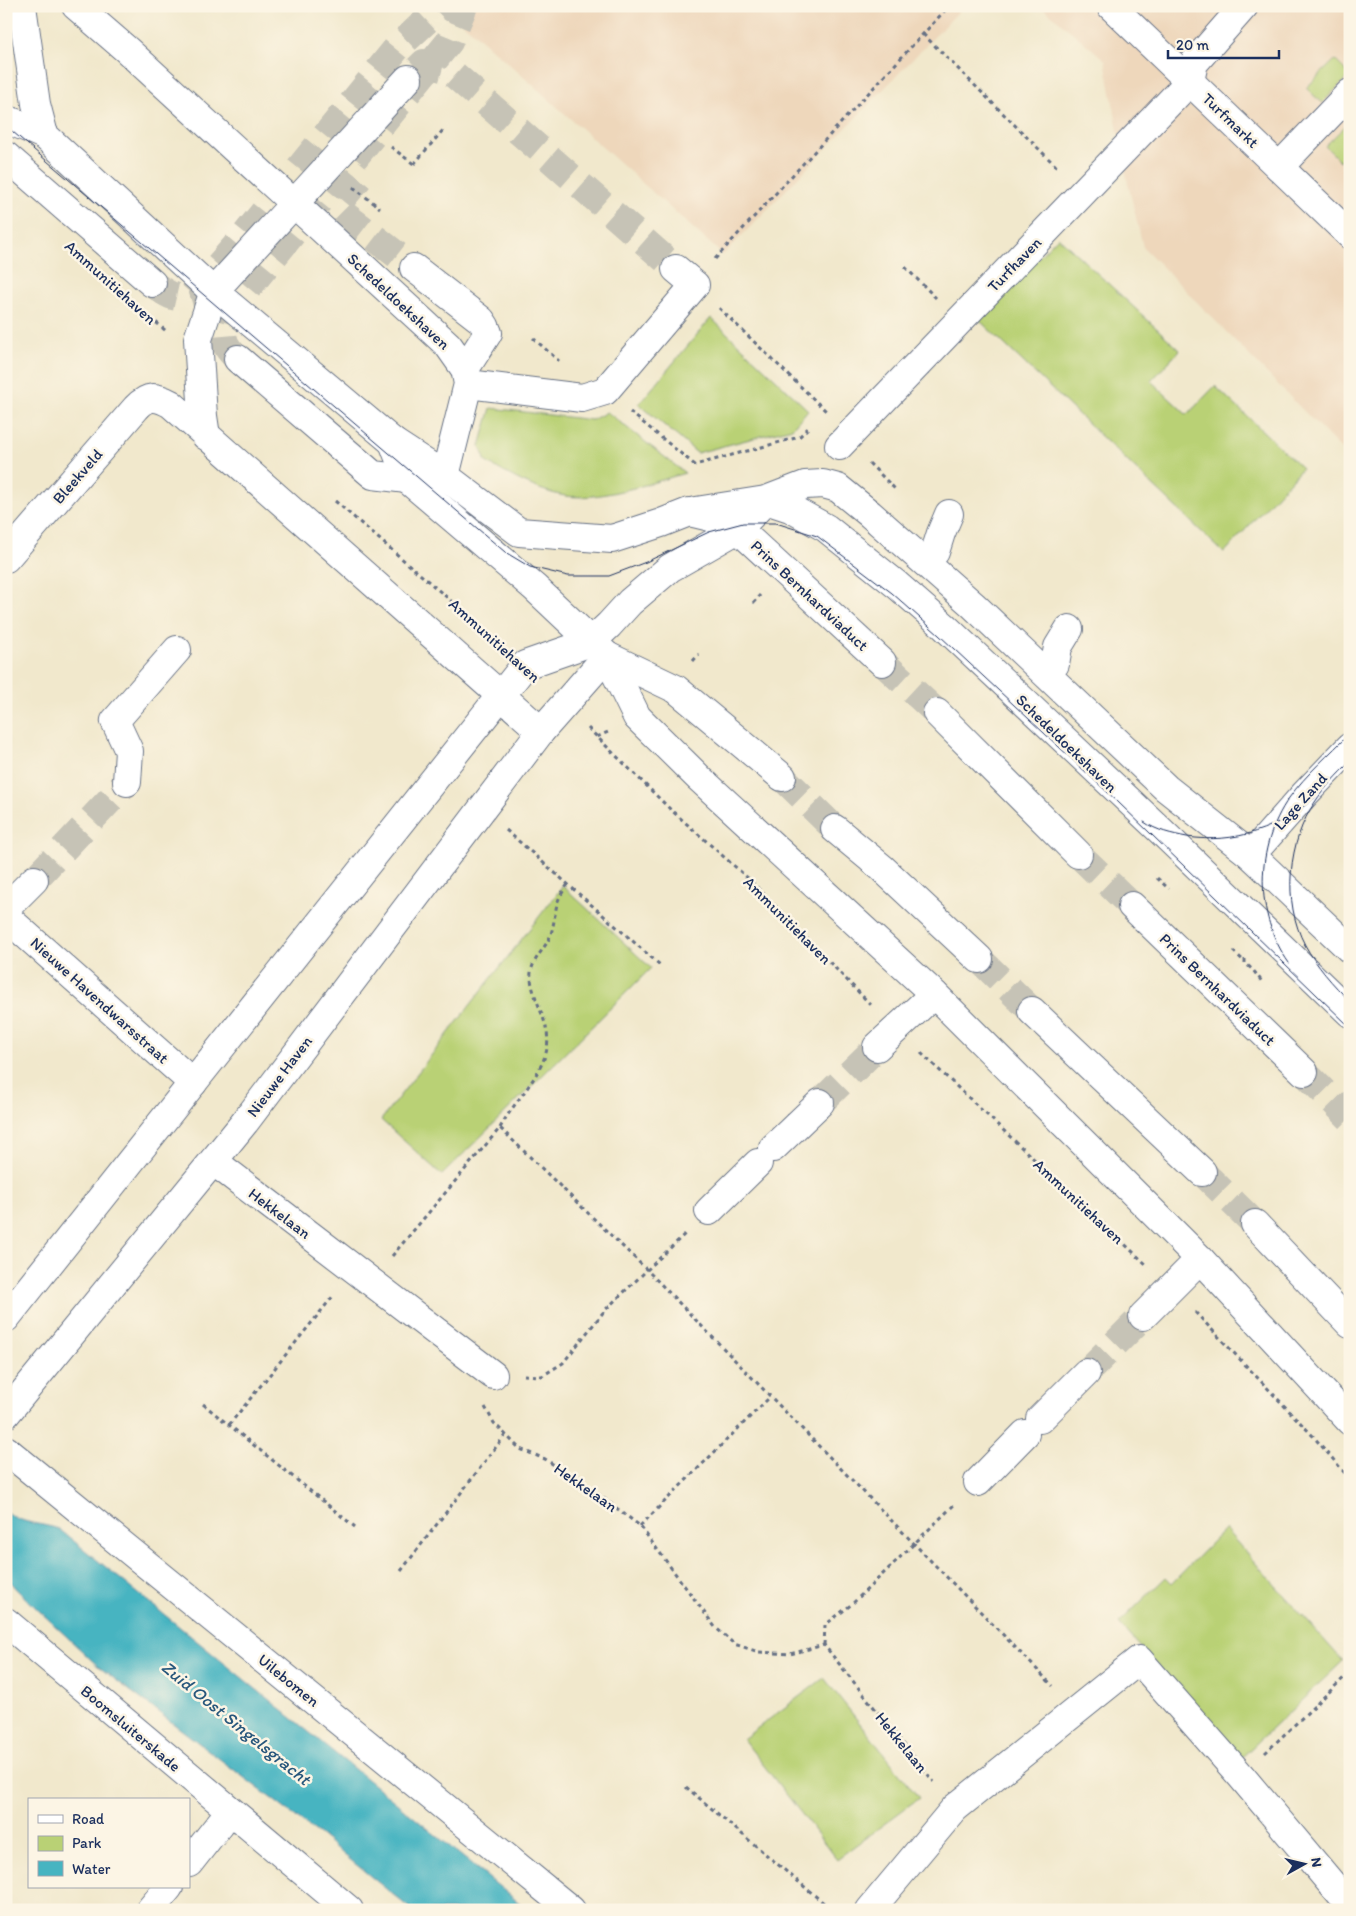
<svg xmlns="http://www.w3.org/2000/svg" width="1356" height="1916" viewBox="0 0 1356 1916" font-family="Itim,sans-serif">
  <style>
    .built { fill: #eed7bb }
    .green { fill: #b9d175; stroke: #6a806a }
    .water { fill: #46b4c1; stroke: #307290 }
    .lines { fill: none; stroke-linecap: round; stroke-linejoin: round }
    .minor-tunnel { stroke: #c6c3b6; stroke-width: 28; stroke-dasharray: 28 14; stroke-linecap: butt }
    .minor-casing { stroke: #667084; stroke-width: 30 }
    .path { stroke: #667084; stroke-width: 3; stroke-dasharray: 4 4; stroke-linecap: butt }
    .minor { stroke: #fff; stroke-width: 28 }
    .tram { stroke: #1b2f5e; stroke-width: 1 }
    .labels { text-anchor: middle; stroke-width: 5; stroke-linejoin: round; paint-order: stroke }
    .street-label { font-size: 16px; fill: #1b2f5e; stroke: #fcf5e5 }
    .water-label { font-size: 18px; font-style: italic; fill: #28577c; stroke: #fcf5e5 }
  </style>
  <rect width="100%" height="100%" fill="#fcf5e5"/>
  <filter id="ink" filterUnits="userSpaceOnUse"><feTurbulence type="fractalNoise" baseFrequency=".02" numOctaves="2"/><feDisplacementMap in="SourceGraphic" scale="10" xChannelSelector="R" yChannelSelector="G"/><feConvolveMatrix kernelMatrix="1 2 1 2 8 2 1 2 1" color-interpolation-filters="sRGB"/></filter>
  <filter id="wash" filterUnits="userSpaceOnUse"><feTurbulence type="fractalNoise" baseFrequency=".0096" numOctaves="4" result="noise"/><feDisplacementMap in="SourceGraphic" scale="20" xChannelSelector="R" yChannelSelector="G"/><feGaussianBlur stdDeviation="1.12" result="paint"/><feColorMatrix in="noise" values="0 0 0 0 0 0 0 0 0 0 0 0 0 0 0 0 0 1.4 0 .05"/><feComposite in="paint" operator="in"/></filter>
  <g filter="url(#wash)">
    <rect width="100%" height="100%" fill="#f1e8cc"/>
    <g class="built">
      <path d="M444,6H964L723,255Z"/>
      <path d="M1041,6H1350V458L1143,247L1127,179L1105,60Z"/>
    </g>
    <g class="green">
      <path d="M1335,60L1350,75L1322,103L1306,88Z"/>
      <path d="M1350,121V151L1340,161L1325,146Z"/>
      <path d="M1058,237L1180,350L1151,381L1187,415L1215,386L1302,468L1224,553L979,320Z"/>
      <path d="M711,318L808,410L792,428L697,453L639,404Z"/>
      <path d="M491,408L592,420L607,412L685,473C651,483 594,503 560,495C533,489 509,475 486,462L480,446Z"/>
      <path d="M563,886L651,968L442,1175L381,1120Z"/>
      <path d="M1225,1529L1343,1661L1240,1759L1119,1623L1166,1577L1172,1583Z"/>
      <path d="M824,1678L919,1798L837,1859L743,1739Z"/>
    </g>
    <path class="water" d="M6,1512C21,1524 41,1523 59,1529L528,1910H412L326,1840L99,1667L16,1589L6,1577Z"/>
  </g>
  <g filter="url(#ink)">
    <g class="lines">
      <g class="minor-tunnel">
        <path d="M418,69L424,63L449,70L676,269"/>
        <path d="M359,178L340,201L339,209L346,216L414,268"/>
        <path d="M152,283C165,293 177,302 193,295L246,234L396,49L442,6"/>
        <path d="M238,359C219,342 221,333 229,311L449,42L464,6"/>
        <path d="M882,662L937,713"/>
        <path d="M782,777L835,829"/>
        <path d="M1078,854L1132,906"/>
        <path d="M34,880L127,782"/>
        <path d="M979,959L1032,1011"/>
        <path d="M1304,1072L1350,1118"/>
        <path d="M820,1103L877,1047"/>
        <path d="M1202,1172L1255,1224"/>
        <path d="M1086,1373L1143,1316"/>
      </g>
      <defs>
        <g id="minor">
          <path d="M22,6L36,104L44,135"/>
          <path d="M76,6L127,50L448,345L465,369L468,384L445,476"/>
          <path d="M1111,6L1350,235"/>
          <path d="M6,119L44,135L206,285L393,442L445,476L519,532L612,539L661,523L689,512L718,519L738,529L882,662"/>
          <path d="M6,156L152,283"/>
          <path d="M1279,167L1350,93"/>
          <path d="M414,268L481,320L485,326L488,333L465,369"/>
          <path d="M238,359L373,475L407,479"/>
          <path d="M468,384L582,398L605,391L695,285L676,269"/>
          <path d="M206,436L203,416L198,339L214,291L408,79"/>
          <path d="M393,442L407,479L535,588L607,656L637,717L699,778L934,994L1200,1259L1350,1421"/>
          <path d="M839,446L1190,81L1194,63L1244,6"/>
          <path d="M696,511L766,500L790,508L826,528L897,585L944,626L1161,831L1350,1013"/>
          <path d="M935,552L941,533L949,514"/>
          <path d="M6,558L136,408C148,395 156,396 171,404L541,731"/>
          <path d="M607,656L676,689L782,777"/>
          <path d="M1055,664L1058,647L1069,629"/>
          <path d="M937,713L1078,854"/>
          <path d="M127,782L129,751L115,721L177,650"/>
          <path d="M835,829L882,868L979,959"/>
          <path d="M1251,855L1304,795L1350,747"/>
          <path d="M1132,906L1304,1072"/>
          <path d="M6,908L34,880"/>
          <path d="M6,917L193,1083"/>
          <path d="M1032,1011L1202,1172"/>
          <path d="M877,1047L934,994"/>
          <path d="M773,1148L820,1103"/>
          <path d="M213,1161L493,1375"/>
          <path d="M709,1211L758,1163"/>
          <path d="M1255,1224L1350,1324"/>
          <path d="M1143,1316L1200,1259"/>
          <path d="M6,1318L525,665L591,642L609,625L630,602L670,568L738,529L766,500L805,485L823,484L838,488L870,514L973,605L1166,788L1251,855L1350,949"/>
          <path d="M6,1414L245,1122L541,731L607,656"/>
          <path d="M1040,1419L1086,1373"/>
          <path d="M6,1450L571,1910"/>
          <path d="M978,1482L1025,1434"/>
          <path d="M6,1622L349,1910"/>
          <path d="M189,1863L230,1811"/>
          <path d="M150,1910L169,1887"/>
          <path d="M870,1910L955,1808L1139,1660L1241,1776L1346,1901"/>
        </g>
      </defs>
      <use href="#minor" class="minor-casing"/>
      <g class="path">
        <path d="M923,34L1059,169"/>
        <path d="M391,147L415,165"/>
        <path d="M414,164L444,129"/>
        <path d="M353,187L380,208"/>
        <path d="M715,259L949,6"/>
        <path d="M905,267L936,298"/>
        <path d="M719,308L826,411"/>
        <path d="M150,317L166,331"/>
        <path d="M533,338L559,361"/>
        <path d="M630,412L695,465L799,437L809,427"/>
        <path d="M869,463L895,489"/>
        <path d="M335,501L501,644"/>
        <path d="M753,603L760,595"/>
        <path d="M693,661L699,654"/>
        <path d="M588,728L670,809L750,880L873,1007"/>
        <path d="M597,737L608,732"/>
        <path d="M506,830L660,965"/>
        <path d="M1157,878L1169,889"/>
        <path d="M1233,951L1245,962"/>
        <path d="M1245,959V963L1253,970L1263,983"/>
        <path d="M921,1053L1148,1266"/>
        <path d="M500,1128C513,1103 536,1082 545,1056C555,1028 534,1005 531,979C529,964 541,953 548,941C554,929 554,917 557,904C559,897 564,890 568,884"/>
        <path d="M392,1256L500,1128L647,1270L1053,1686"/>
        <path d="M1195,1312L1313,1436L1350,1479"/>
        <path d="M524,1375L542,1376L563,1363L605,1310L686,1233"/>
        <path d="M203,1404L355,1527"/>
        <path d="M485,1407L494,1423L520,1449L545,1459L598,1494L640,1526L715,1627L734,1644L759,1652L790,1654L824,1645L934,1782"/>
        <path d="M229,1425L334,1295"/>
        <path d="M640,1526L770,1397"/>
        <path d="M401,1571L506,1434"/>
        <path d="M824,1645L825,1625L852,1604L954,1505"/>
        <path d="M1265,1753L1350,1672"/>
        <path d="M686,1787L832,1910"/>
      </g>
      <use href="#minor" class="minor"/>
      <g class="tram">
        <path d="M6,126L505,552L530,567L568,576H609L646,562L709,532L743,523H776L817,536L892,593L939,635L1118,802L1350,1027"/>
        <path d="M1350,762C1338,774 1324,788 1315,802C1288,841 1282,902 1305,945C1316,965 1333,985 1350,1001"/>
        <path d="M1144,822C1157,831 1172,834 1187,837C1235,844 1279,829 1315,797"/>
        <path d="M1289,963C1254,914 1255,847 1289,798C1306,774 1330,754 1350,733"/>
      </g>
    </g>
  </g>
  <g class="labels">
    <g class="street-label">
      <text transform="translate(1231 120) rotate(44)" y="6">Turfmarkt</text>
      <text transform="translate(1014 264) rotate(-46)" y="6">Turfhaven</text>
      <text transform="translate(111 282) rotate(42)" y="6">Ammunitiehaven</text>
      <text transform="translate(399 301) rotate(43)" y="6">Schedeldoekshaven</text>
      <text transform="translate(77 476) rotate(-49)" y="6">Bleekveld</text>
      <text transform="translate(810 595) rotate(43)" y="6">Prins Bernhardviaduct</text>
      <text transform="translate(495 640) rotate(42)" y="6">Ammunitiehaven</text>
      <text transform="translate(1067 743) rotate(44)" y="6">Schedeldoekshaven</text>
      <text transform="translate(1300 801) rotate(-48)" y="6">Lage Zand</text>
      <text transform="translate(788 920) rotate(45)" y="6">Ammunitiehaven</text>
      <text transform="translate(1218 989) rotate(44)" y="6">Prins Bernhardviaduct</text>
      <text transform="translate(100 1000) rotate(42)" y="6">Nieuwe Havendwarsstraat</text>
      <text transform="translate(279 1076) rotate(-53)" y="6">Nieuwe Haven</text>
      <text transform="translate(1079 1201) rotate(43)" y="6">Ammunitiehaven</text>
      <text transform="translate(280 1213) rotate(37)" y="6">Hekkelaan</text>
      <text transform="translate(586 1487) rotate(35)" y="6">Hekkelaan</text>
      <text transform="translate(289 1680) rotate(39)" y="6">Uilebomen</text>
      <text transform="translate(131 1728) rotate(40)" y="6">Boomsluiterskade</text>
      <text transform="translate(902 1742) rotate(51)" y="6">Hekkelaan</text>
    </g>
    <g class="water-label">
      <text transform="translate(236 1723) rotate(39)" y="6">Zuid Oost Singelsgracht</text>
    </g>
  </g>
  <rect width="1356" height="1916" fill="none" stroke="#fcf5e5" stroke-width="25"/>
  <rect x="28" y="1798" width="162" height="90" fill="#fcf5e5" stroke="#a2a6af"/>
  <rect x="38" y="1815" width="25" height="8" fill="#ffffff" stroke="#a2a6af"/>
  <text x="72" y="1824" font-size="15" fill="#1b2f5e">Road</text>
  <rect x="38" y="1836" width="25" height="15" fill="#b9d175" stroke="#a2a6af"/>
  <text x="72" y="1848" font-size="15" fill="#1b2f5e">Park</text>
  <rect x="38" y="1861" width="25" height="15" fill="#46b4c1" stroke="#a2a6af"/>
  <text x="72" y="1874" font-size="15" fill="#1b2f5e">Water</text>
  <g transform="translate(1304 1864) rotate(82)" stroke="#fcf5e5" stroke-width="4" paint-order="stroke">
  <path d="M0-4L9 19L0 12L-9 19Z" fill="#1b2f5e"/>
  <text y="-8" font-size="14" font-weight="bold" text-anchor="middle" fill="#1b2f5e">N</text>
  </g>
  <path d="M1168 50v8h111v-8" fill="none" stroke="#1b2f5e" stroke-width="2.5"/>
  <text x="1176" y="50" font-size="15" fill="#1b2f5e" stroke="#fcf5e5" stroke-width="4" paint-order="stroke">20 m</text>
</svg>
